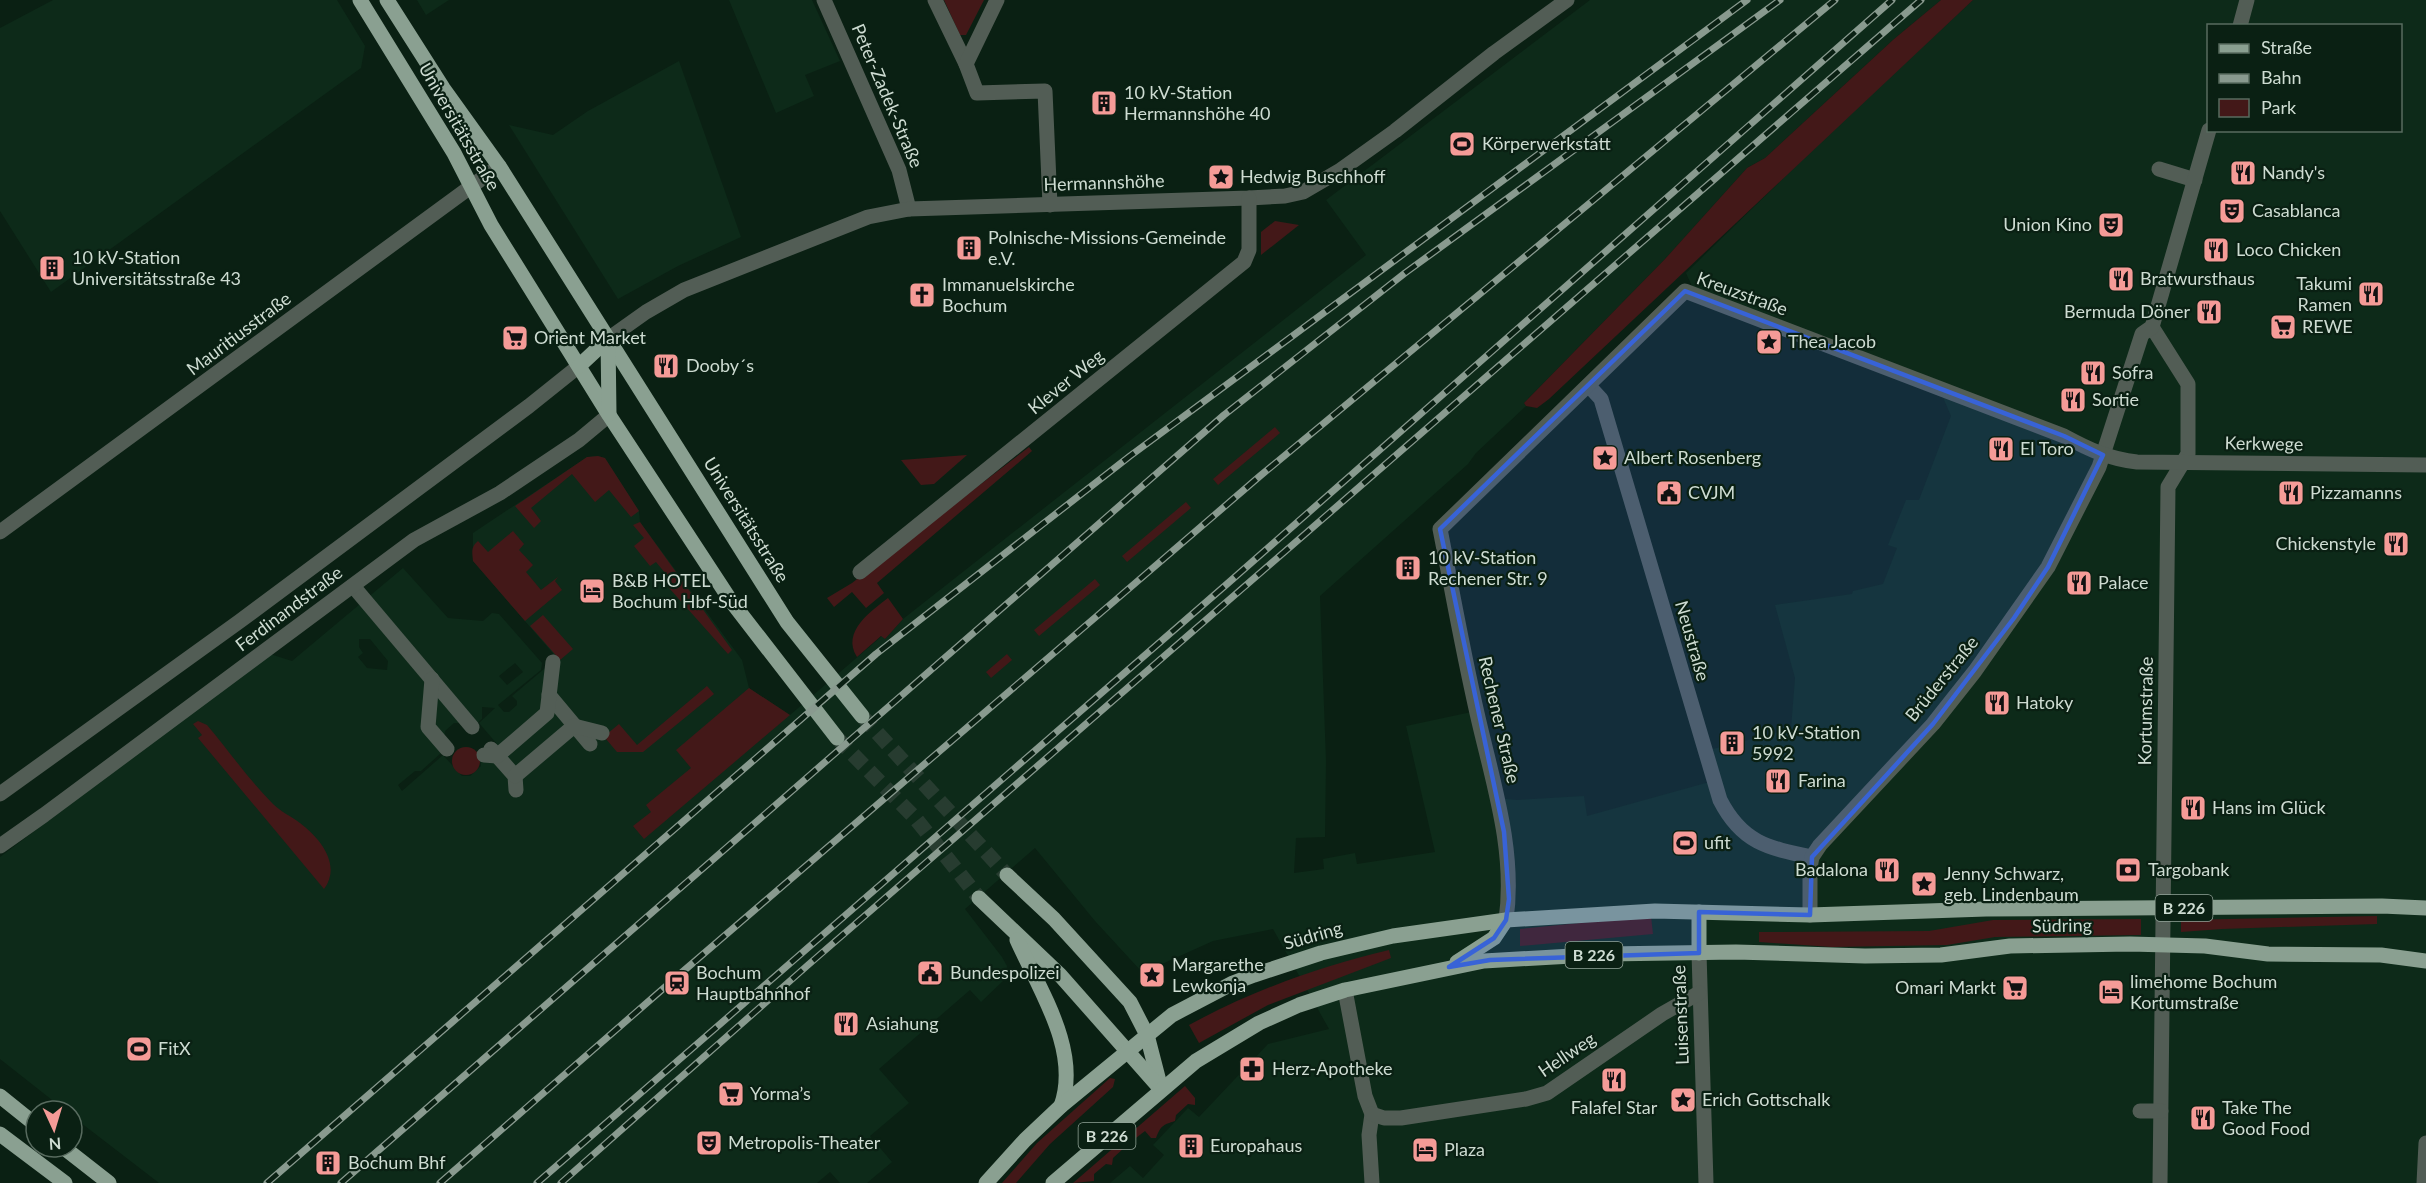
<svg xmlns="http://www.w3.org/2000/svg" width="2426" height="1183" viewBox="0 0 2426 1183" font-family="Lato,sans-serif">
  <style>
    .built { fill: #0d2a19; fill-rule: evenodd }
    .green { fill: #431818 }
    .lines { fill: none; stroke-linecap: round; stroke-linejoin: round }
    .major-tunnel { stroke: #273c30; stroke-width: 15; stroke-dasharray: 15 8; stroke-linecap: butt }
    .minor { stroke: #525d55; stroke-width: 15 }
    .major { stroke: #8aa091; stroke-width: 15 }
    .rail-casing { stroke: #899a8f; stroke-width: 7 }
    .rail { stroke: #0a2013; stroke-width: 4.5; stroke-dasharray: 14; stroke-linecap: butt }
    .marked { fill: #3863d7; fill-opacity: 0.2; stroke: #3863d7; stroke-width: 4.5; stroke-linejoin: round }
    .labels { text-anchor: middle; stroke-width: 4.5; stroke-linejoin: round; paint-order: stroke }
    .shield { fill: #0a2013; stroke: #93a499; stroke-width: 1.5 }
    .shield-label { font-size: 16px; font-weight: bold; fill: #cedcd2 }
    .poi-label { font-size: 18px; fill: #cedcd2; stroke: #0a2013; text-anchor: start }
    .street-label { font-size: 18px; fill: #cedcd2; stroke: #0a2013 }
  </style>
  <rect width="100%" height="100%" fill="#0a2013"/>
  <g class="built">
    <path d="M53,0H337L365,46L361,68L51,292L0,211V28Z"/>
    <path d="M417,0H449L426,15Z"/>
    <path d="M729,0H812L840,61L805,75L814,96L776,113Z"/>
    <path d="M1590,0H1941L1894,39L1765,158L1747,168L1665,259L1524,403L1526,406L1476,453L1468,464L1320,596L1326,761L1325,837L1296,838L1294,873L1324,869L1323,859L1355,853L1357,864L1435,852L1406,726L1476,711L1497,798L1517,800L1584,796L1587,816L1713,781L1705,751L1791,729L1795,678L1775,605L1852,594L1853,591L1883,584L1897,548L1888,545L1906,500H1919L1951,416L1939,388L1696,295L1686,273L1836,127L1973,0H2426V1183H1110L1130,1166L1143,1178L1164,1155L1153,1145L1188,1108L1199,1117L1268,1044L1329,1029L1273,929L1213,941L1151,969L1141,971L1095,921L1035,848L965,909L1002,957L1007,966L1005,979L981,1002L970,990L879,1069L909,1103L870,1136L892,1162L867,1183H840L830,1172L817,1183H159L72,1116V1111H66L0,1059V857L270,654L292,661L403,568L448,618L483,621L492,613L499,614L542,663L541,670L498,705L504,712H509L517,705V701L512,696L557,658L473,561V533L587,457L598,456L605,458L639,511L640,522L742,660L749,688L790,715L882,636L885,639L903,619L1366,255L1326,200ZM2208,26H2400V130H2208ZM359,639H370L388,661L387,670L367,668L358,657L363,653L359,647ZM515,663L523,672L507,685L499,676ZM482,707L495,708L479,723L497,744L481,757V766L470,776H462L443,755L402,791L398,785L415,771H421L450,745L444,739L445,731L454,723H462L469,730L482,719Z"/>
    <path d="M679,61L741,237L678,266L618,299L509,125L553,135L588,111Z"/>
  </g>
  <g class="green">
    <path d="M944,0H984L966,35H960Z"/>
    <path d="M1941,0H1973L1549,399L1537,408L1526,406L1524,403L1665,259L1747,168L1765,158L1894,39Z"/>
    <path d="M1275,221L1299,225L1261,255V232Z"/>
    <path d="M1275,427L1280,433L1218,485L1213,479Z"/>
    <path d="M1029,447L1032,451L877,583L884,593L866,608L852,592L834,607L827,598L852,583Z"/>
    <path d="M967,455L934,484L921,485L901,460Z"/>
    <path d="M598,456L605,458L639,511L631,517L609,490L595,502L572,474L531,508L541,521L534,528L515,506L587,457Z"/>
    <path d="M1186,502L1191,508L1127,562L1122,556Z"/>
    <path d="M640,522L732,650L728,654L661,579L666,574L656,562L650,566L634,546L644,538L633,525Z"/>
    <path d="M513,531L524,544L519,550L533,565L526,572L541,590L558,577L555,581L562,590L525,621L473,561C472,551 471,547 478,541L488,552Z"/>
    <path d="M1095,579L1100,585L1039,636L1034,630Z"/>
    <path d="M888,598L903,619L885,639L881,636L857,657C841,632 871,611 888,598Z"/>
    <path d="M543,615L573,649L560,660L530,626Z"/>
    <path d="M1007,654L1012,660L991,678L986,672Z"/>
    <path d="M707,686L714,694L643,752H617L606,739L607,734L619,724L637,745Z"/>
    <path d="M749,688L790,715L644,839L633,826L651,812L646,805L691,768L676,750Z"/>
    <path d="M198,721L207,725C229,751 249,780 273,804C281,812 291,816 300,823C320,838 342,865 324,889L198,738L202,735L193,724Z"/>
    <circle cx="466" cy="761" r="14"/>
    <path d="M1651,916L1653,934L1520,946V929Z"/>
    <path d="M2377,916V924L2222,929L2181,932V920Z"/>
    <path d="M2141,919V935L1995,937L1947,945L1832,947L1759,942V932L1929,931L1993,920Z"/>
    <path d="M1389,950L1391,958L1268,1005L1199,1043L1189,1025C1253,990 1319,967 1389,950Z"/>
    <path d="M1110,1078L1115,1079L1113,1087L1050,1144L1016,1183H1002L1037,1143Z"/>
    <path d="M1185,1086L1195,1098V1105L1188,1104L1176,1115L1175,1121C1163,1125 1161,1125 1156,1138H1151L1145,1131L1132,1141V1148L1125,1147L1113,1158L1112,1165L1106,1164L1094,1174V1181L1073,1183Z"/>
  </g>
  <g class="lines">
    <g class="major-tunnel">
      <path d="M862,716L1007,875"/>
      <path d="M837,738L916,819L979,898"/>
    </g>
    <g class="minor">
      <path d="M824,0L899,170L909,209"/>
      <path d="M935,0L966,64"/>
      <path d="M997,0L966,64L977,93L1045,91L1050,205"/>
      <path d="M2240,26L2247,0"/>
      <path d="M2159,169L2195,180"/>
      <path d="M2152,327L2188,384V454L2168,487L2160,1183"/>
      <path d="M608,339L646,312L684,290L868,217L909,209L1249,198L1285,196L1303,192L1339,171L1395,131L1494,53L1567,0"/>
      <path d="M1589,386L1601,399L1720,800C1742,843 1768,848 1812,857"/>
      <path d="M0,532L499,166"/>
      <path d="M860,572L1244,262L1249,250V198"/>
      <path d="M353,586L472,727"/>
      <path d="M432,679L428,727L447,749"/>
      <path d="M549,695L590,744"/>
      <path d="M491,749L515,776L516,790"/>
      <path d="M484,755L497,756L547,713L553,662"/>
      <path d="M515,776L574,726L602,733"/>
      <path d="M0,794L240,621L529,406L579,366"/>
      <path d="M0,846L44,815L414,540L500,493L579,440L609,415"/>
      <path d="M1810,915V868L1812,857L1820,845L1933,724L1975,671L2048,567L2099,467L2142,334L2152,327L2209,130"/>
      <path d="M1506,920C1516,850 1492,780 1477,713C1463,652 1452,590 1440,529L1685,291L2064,436C2088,449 2109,459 2137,462L2426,465"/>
      <path d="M1699,953L1706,1183"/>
      <path d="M1345,990L1365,1096L1372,1114L1369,1135L1372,1183"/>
      <path d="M2140,1111H2161"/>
      <path d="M1372,1114L1384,1118H1401L1526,1099L1547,1093L1662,1014L1699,993"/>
      <path d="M2424,1183L2426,1143"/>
    </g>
    <g class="major">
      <path d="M360,0L454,153L491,225L609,415L731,601L837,738"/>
      <path d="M387,0L443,88L499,166L787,622L862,716"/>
      <path d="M608,339L609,414"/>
      <path d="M579,366L608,339"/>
      <path d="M1007,875L1054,919L1130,1002L1147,1035L1161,1089"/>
      <path d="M979,898L1060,975L1159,1087"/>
      <path d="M1017,940C1039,989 1081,1051 1061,1106"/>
      <path d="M1699,953V912"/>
      <path d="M1457,962L1494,938L1506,920"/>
      <path d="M0,1096L36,1125"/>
      <path d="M0,1134L65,1183"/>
      <path d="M63,1147L109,1183"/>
      <path d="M986,1183L1025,1140L1061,1106L1172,1015L1233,983L1254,975L1321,953L1393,936L1506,920L1655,911L1810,915L1986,909L2382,906L2426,908"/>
      <path d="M1053,1183L1196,1061L1259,1023L1299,1005L1345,990L1484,961L1607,954L1736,952L1865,956L1941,955L2010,946L2130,944L2205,946L2268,954L2381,955L2426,961"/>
    </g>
    <defs>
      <g id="rail">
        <path d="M267,1183L876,654L1130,456L1747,0"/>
        <path d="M341,1183L1224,415L1405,273L1780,0"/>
        <path d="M440,1183L680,974L1260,476L1835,0"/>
        <path d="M537,1183L1227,584L1892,0"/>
        <path d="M561,1183L808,965L1921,0"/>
      </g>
    </defs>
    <use href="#rail" class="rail-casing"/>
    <use href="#rail" class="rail"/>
  </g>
  <path class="marked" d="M1685,291L2064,436L2103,455L2048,567L2014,618L1933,724L1812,857L1810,915L1699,912V953L1490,960L1449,967L1494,938L1506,920L1509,899L1504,832L1440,529Z"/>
  <defs>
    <symbol id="building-square" viewBox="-11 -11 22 22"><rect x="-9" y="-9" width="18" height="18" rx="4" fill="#f59b97" stroke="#0a2013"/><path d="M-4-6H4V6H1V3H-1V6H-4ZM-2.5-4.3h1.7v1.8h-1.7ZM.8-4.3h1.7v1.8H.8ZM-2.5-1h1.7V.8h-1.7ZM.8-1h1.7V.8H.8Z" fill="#111"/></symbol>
    <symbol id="stadium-square" viewBox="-11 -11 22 22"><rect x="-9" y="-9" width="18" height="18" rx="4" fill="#f59b97" stroke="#0a2013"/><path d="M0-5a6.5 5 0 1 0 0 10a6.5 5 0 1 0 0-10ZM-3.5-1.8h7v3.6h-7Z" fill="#111"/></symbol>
    <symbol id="restaurant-square" viewBox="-11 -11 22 22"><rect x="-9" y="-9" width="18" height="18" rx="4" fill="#f59b97" stroke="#0a2013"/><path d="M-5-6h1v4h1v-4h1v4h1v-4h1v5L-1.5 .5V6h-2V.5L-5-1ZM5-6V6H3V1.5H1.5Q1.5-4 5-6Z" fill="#111"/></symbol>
    <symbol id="sight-square" viewBox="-11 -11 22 22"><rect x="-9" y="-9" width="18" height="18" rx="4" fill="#f59b97" stroke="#0a2013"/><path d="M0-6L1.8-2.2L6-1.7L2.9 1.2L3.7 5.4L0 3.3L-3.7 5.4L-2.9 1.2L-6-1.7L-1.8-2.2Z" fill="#111"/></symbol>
    <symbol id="theatre-square" viewBox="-11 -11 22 22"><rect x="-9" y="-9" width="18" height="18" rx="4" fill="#f59b97" stroke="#0a2013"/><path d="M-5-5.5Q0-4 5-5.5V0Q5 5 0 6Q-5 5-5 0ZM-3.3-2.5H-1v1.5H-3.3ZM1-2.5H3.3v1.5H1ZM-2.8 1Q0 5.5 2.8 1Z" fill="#111"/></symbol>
    <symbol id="church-square" viewBox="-11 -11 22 22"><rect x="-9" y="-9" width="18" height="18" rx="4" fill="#f59b97" stroke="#0a2013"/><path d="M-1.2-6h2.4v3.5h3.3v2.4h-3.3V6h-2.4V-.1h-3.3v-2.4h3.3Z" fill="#111"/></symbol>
    <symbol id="supermarket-square" viewBox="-11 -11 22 22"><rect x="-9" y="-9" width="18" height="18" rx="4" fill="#f59b97" stroke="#0a2013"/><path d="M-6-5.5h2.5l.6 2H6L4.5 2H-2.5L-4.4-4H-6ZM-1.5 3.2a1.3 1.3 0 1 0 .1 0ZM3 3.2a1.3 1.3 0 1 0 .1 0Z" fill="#111"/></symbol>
    <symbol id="civic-square" viewBox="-11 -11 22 22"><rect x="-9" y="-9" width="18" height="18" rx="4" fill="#f59b97" stroke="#0a2013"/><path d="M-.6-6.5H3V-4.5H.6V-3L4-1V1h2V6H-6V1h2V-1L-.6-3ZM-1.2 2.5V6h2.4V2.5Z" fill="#111"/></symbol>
    <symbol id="hotel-square" viewBox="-11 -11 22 22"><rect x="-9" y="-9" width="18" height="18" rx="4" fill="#f59b97" stroke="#0a2013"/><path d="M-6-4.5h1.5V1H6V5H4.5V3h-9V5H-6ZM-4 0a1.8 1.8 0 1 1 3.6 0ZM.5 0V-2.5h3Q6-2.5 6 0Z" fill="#111"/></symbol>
    <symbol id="bank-square" viewBox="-11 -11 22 22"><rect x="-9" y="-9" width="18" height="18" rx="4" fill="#f59b97" stroke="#0a2013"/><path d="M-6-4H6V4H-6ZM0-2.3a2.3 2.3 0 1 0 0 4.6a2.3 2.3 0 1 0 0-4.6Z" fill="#111"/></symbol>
    <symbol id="station-square" viewBox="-11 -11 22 22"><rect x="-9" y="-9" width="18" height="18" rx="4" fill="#f59b97" stroke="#0a2013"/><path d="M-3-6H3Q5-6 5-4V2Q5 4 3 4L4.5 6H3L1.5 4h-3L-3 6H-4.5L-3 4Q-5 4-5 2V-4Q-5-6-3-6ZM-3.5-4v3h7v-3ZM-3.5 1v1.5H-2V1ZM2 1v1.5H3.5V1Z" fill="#111"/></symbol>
    <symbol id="pharmacy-square" viewBox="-11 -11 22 22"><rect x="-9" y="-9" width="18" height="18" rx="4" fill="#f59b97" stroke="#0a2013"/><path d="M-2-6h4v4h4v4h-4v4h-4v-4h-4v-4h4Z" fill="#111"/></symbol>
  </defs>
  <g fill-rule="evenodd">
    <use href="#building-square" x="1089" y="88" width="30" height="30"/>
    <use href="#stadium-square" x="1447" y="129" width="30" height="30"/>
    <use href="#restaurant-square" x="2228" y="158" width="30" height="30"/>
    <use href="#sight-square" x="1206" y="162" width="30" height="30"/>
    <use href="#theatre-square" x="2217" y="196" width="30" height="30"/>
    <use href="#theatre-square" x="2096" y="210" width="30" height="30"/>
    <use href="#building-square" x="954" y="233" width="30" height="30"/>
    <use href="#restaurant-square" x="2201" y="235" width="30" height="30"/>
    <use href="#building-square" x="37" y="253" width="30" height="30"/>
    <use href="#restaurant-square" x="2106" y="264" width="30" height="30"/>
    <use href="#restaurant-square" x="2356" y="279" width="30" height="30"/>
    <use href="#church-square" x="907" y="280" width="30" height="30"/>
    <use href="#restaurant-square" x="2194" y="297" width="30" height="30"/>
    <use href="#supermarket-square" x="2268" y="312" width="30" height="30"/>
    <use href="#supermarket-square" x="500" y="323" width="30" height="30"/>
    <use href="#sight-square" x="1754" y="327" width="30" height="30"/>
    <use href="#restaurant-square" x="651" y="351" width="30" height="30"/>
    <use href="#restaurant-square" x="2078" y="358" width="30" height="30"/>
    <use href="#restaurant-square" x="2058" y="385" width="30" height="30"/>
    <use href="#restaurant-square" x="1986" y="434" width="30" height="30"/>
    <use href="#sight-square" x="1590" y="443" width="30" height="30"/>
    <use href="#civic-square" x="1654" y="478" width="30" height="30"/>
    <use href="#restaurant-square" x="2276" y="478" width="30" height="30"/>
    <use href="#restaurant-square" x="2381" y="529" width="30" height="30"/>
    <use href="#building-square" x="1393" y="553" width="30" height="30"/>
    <use href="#restaurant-square" x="2064" y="568" width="30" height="30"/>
    <use href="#hotel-square" x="577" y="576" width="30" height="30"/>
    <use href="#restaurant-square" x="1982" y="688" width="30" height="30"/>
    <use href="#building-square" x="1717" y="728" width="30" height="30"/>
    <use href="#restaurant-square" x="1763" y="766" width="30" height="30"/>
    <use href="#restaurant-square" x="2178" y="793" width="30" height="30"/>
    <use href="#stadium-square" x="1670" y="828" width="30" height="30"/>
    <use href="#restaurant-square" x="1872" y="855" width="30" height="30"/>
    <use href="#bank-square" x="2113" y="855" width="30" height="30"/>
    <use href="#sight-square" x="1909" y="869" width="30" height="30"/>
    <use href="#civic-square" x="915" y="958" width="30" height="30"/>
    <use href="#sight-square" x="1137" y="960" width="30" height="30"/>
    <use href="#station-square" x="662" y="968" width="30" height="30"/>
    <use href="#supermarket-square" x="2000" y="973" width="30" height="30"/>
    <use href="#hotel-square" x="2096" y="977" width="30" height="30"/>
    <use href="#restaurant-square" x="831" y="1009" width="30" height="30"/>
    <use href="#stadium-square" x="124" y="1034" width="30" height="30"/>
    <use href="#pharmacy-square" x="1237" y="1054" width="30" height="30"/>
    <use href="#restaurant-square" x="1599" y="1065" width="30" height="30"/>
    <use href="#supermarket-square" x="716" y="1079" width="30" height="30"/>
    <use href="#sight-square" x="1668" y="1085" width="30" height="30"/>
    <use href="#restaurant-square" x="2188" y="1103" width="30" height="30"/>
    <use href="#theatre-square" x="694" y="1128" width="30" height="30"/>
    <use href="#building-square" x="1176" y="1131" width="30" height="30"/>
    <use href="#hotel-square" x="1410" y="1135" width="30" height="30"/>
    <use href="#building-square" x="313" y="1148" width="30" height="30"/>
  </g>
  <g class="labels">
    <g class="shield">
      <rect x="2155.5" y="895" width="57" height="26" rx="4.5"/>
      <rect x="1565.5" y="942" width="57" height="26" rx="4.5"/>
      <rect x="1078.5" y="1123" width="57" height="26" rx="4.5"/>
    </g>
    <g class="shield-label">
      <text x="2184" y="914">B 226</text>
      <text x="1594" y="961">B 226</text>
      <text x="1107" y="1142">B 226</text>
    </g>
    <g class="poi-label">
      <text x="1124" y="99">10 kV-Station<tspan x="1124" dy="21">Hermannshöhe 40</tspan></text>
      <text x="1482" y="150">Körperwerkstatt</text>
      <text x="2262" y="179">Nandy's</text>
      <text x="1240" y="183">Hedwig Buschhoff</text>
      <text x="2252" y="217">Casablanca</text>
      <text x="2092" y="231" text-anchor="end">Union Kino</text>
      <text x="988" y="244">Polnische-Missions-Gemeinde<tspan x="988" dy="21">e.V.</tspan></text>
      <text x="2236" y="256">Loco Chicken</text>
      <text x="72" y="264">10 kV-Station<tspan x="72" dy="21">Universitätsstraße 43</tspan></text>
      <text x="2140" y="285">Bratwursthaus</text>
      <text x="2352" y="290" text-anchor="end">Takumi<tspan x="2352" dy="21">Ramen</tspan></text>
      <text x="942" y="291">Immanuelskirche<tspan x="942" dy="21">Bochum</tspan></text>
      <text x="2190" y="318" text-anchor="end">Bermuda Döner</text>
      <text x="2302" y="333">REWE</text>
      <text x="534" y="344">Orient Market</text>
      <text x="1788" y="348">Thea Jacob</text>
      <text x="686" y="372">Dooby´s</text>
      <text x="2112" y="379">Sofra</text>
      <text x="2092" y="406">Sortie</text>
      <text x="2020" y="455">El Toro</text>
      <text x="1624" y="464">Albert Rosenberg</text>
      <text x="1688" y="499">CVJM</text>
      <text x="2310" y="499">Pizzamanns</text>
      <text x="2376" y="550" text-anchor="end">Chickenstyle</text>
      <text x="1428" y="564">10 kV-Station<tspan x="1428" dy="21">Rechener Str. 9</tspan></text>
      <text x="612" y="587">B&amp;B HOTEL<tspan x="612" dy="21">Bochum Hbf-Süd</tspan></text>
      <text x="2098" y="589">Palace</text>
      <text x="2016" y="709">Hatoky</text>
      <text x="1752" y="739">10 kV-Station<tspan x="1752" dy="21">5992</tspan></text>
      <text x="1798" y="787">Farina</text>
      <text x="2212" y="814">Hans im Glück</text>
      <text x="1704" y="849">ufit</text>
      <text x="1868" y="876" text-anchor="end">Badalona</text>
      <text x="2148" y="876">Targobank</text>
      <text x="1944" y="880">Jenny Schwarz,<tspan x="1944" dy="21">geb. Lindenbaum</tspan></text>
      <text x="1172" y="971">Margarethe<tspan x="1172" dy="21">Lewkonja</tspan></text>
      <text x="696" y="979">Bochum<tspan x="696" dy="21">Hauptbahnhof</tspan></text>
      <text x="950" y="979">Bundespolizei</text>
      <text x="2130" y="988">limehome Bochum<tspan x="2130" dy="21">Kortumstraße</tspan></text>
      <text x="1996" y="994" text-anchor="end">Omari Markt</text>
      <text x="866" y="1030">Asiahung</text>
      <text x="158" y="1055">FitX</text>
      <text x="1272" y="1075">Herz-Apotheke</text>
      <text x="750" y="1100">Yorma’s</text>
      <text x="1702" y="1106">Erich Gottschalk</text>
      <text x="1614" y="1114" text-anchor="middle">Falafel Star</text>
      <text x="2222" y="1114">Take The<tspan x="2222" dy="21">Good Food</tspan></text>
      <text x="728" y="1149">Metropolis-Theater</text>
      <text x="1210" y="1152">Europahaus</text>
      <text x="1444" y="1156">Plaza</text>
      <text x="348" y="1169">Bochum Bhf</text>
    </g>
    <g class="street-label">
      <text transform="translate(887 96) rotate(67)" y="6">Peter-Zadek-Straße</text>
      <text transform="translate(459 127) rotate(60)" y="6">Universitätsstraße</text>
      <text transform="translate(1104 183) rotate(-2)" y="6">Hermannshöhe</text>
      <text transform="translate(1742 294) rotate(20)" y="6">Kreuzstraße</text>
      <text transform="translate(239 334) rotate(-37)" y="6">Mauritiusstraße</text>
      <text transform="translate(1066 382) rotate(-39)" y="6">Klever Weg</text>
      <text transform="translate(2264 444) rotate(1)" y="6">Kerkwege</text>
      <text transform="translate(746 520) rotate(58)" y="6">Universitätsstraße</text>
      <text transform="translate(289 609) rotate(-37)" y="6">Ferdinandstraße</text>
      <text transform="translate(1692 641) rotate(74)" y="6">Neustraße</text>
      <text transform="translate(1942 679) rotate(-51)" y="6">Brüderstraße</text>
      <text transform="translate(2146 711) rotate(-89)" y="6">Kortumstraße</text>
      <text transform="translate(1499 720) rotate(77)" y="6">Rechener Straße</text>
      <text transform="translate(2062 926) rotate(-1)" y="6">Südring</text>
      <text transform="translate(1313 936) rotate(-16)" y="6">Südring</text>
      <text transform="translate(1681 1015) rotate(-92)" y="6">Luisenstraße</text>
      <text transform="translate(1567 1055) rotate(-34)" y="6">Hellweg</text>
    </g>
  </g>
  <rect x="2207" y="24" width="195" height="108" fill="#0a2013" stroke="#586b5f" stroke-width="1.5"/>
  <rect x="2219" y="44" width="30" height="9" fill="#8aa091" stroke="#586b5f" stroke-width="1.5"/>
  <text x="2261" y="54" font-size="18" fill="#cedcd2">Straße</text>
  <rect x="2219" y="74" width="30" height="9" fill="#899a8f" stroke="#586b5f" stroke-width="1.5"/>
  <text x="2261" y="84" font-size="18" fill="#cedcd2">Bahn</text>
  <rect x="2219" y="99" width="30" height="18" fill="#431818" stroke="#586b5f" stroke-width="1.5"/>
  <text x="2261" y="114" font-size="18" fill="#cedcd2">Park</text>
  <g transform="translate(54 1129) rotate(176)"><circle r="28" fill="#0a2013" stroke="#586b5f" stroke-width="1.5"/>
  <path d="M0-4.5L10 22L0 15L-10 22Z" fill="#f59b97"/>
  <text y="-9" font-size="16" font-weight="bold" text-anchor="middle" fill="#cedcd2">N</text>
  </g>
</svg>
